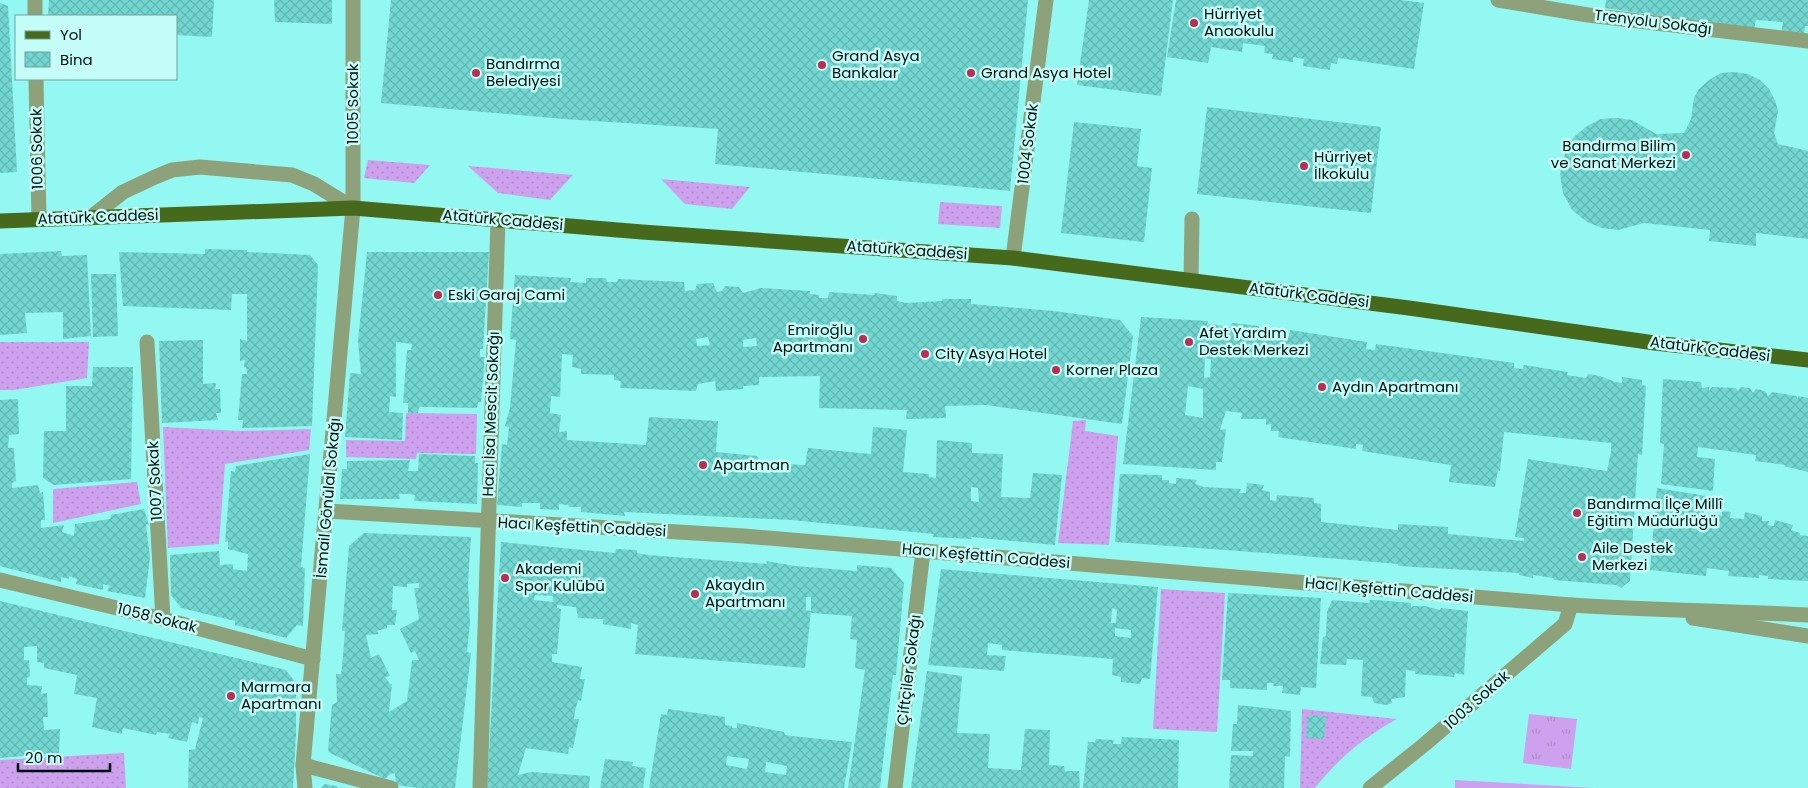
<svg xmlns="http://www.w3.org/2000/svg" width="1808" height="788" viewBox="0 0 1808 788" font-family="Poppins,sans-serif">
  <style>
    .grass { fill: url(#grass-dots) }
    .park { fill: url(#park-tufts) }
    .garden { fill: #cea1ee }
    .building { fill: url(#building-cross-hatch); fill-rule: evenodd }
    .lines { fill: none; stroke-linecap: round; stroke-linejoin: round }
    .service { stroke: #8da17b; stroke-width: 15 }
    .minor { stroke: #8da17b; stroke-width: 15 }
    .primary { stroke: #46691b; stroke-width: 15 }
    .poi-dot { fill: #bc2c53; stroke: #c5fef9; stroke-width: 2 }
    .labels { text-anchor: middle; stroke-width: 5; stroke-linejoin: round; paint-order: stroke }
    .poi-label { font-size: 15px; fill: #00100f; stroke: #c5fef9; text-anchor: start }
    .street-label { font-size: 15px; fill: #00100f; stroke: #c5fef9 }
  </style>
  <defs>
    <pattern id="grass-dots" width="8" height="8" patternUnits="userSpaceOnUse" patternTransform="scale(1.25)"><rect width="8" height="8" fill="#cea1ee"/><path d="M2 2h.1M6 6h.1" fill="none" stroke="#af8acb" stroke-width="1.8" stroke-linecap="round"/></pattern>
    <pattern id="park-tufts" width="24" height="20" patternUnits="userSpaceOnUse" patternTransform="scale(1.25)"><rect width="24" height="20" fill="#cea1ee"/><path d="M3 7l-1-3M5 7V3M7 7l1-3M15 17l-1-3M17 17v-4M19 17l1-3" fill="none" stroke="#af8acb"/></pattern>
    <pattern id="building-cross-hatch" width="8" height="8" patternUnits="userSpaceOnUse" patternTransform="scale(1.25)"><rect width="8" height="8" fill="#72d7d1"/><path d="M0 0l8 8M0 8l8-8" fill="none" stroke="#61b8b2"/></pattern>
  </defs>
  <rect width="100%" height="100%" fill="#93f8f2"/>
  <g class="grass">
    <path d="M368,160L430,165L414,183L364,178Z"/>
    <path d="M468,166L573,175L550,200L498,193Z"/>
    <path d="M661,179L750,187L732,209L685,204Z"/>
    <path d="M940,202L1002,206L1000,228L938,224Z"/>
    <path d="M0,342H89L87,378L14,390H0Z"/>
    <path d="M406,413L477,414L476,454L417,453L416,459L346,457V440L405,441Z"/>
    <path d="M1086,420L1085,431L1118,436L1109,545L1058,543L1073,421Z"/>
    <path d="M163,427L241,431L311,429L309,450L225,464L219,544L168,548Z"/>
    <path d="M137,482L141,504L53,523V489Z"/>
    <path d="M1161,589L1225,593L1217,732L1153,729Z"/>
    <path d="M1302,709L1397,719C1364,737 1338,759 1315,788H1300Z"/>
    <path d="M124,753L126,788H0V760Z"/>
  </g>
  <path class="park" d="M1529,714L1577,719L1571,769L1523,763Z"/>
  <path class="garden" d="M1455,780L1595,788H1455Z"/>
  <g class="building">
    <path d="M49,0H214L212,37L176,35V16H48Z"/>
    <path d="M274,0H332V24L275,22Z"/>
    <path d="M391,0H1028L1010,191L715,164L718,129L564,119L381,103Z"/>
    <path d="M1089,0H1173L1161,96L1077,85Z"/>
    <path d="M1176,0H1401L1424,3L1414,69L1338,58L1337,64L1331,63L1330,70L1303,66L1304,59L1293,57V62L1272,59L1273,54L1264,53L1265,46L1243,43L1242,52L1211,47L1208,63L1167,57Z"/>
    <path d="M1606,0H1808V26H1805L1804,37L1781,33L1783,22L1756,20L1754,30L1605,8Z"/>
    <path d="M0,3L8,6L17,172L0,173Z"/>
    <path d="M1734,72L1748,74L1760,80L1769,89L1775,100L1778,111L1774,133L1778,144L1808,151V239L1756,233V246L1709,241L1710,230L1644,223L1618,230L1602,228L1587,222L1572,210L1563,193L1560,174L1567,146L1575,136L1587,126L1601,119L1617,118L1632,120L1656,134L1684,133L1691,119L1694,98L1699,89L1709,80L1721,73Z"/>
    <path d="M1207,107L1381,127L1371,213L1197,194Z"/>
    <path d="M1074,122L1141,129L1137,166L1152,168L1144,242L1061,233Z"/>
    <path d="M205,249L247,250V252L310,255L318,265L312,426L242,428L243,420H238L242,374H247L246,367H244L245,360L240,361V339L247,341V294H232L231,310L123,306L119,252L205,254Z"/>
    <path d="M61,251L62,256L87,255L91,336L63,339V312L25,313L27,333L0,335V254Z"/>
    <path d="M367,252H489L483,349H480V357H485L481,402H478L477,408L428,407H419L418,413H408V403H403L407,350H411L412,344L396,342V397L390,396L389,412L403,413L402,440L345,437L350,373L361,374L358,341Z"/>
    <path d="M91,274H116L118,336L93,337Z"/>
    <path d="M515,275L571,278L570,282L586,283V278H606L607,282H617L618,279L684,282L685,291L695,290L697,284L713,283L717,292L722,291L725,286L739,287L743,293L761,288L810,291V294L819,295V298H828L829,292L875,295L874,293L897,296V301L906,303L942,301V299H971V304L1054,311L1120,320L1133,336L1122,424L985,405L945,406L946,418L906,419L907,410L819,408L820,376L759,377V385L743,386V389L716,391L715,381L698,384L696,391L620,388L621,381L614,380V375L581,374V369L572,367L573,355L562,354L560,397L551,396L550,413L561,415L559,432L567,431V440L646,445L649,417L718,421L716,452L757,456L764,473H770V466L783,469V464L805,465L808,448L871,454L873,427L907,430L903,472L929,474V477L936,478L937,440L972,443V453L1003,454L1001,497L1030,498L1033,473L1062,475L1055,545L971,537L972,539L933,537L934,534L791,520L624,512L625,516L581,512V507H569L568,505L559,504V510L540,509V503H522V507L497,505L502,444L507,445L509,427L505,426L510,408L516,340L510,339ZM708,337L710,345L697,346L696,339ZM756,338L757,346L743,347V340ZM971,487L978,488L979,502L971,501Z"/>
    <path d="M1141,317L1208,321L1207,325L1211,324L1230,327L1232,323L1242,324L1259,326V330L1289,336L1290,330L1367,342L1366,349L1375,350L1376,344L1464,356L1514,363V368L1523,369L1524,365L1568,372L1567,375L1586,378L1588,374L1600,376L1615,382L1622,383V377L1642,380V385L1646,386L1642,455L1638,454L1630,581L1621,588L1616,585L1554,580L1553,578L1533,575V578L1519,575V573L1398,566V564L1266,553L1115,542L1120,474L1162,475V480H1169V483L1176,484V478L1197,480L1195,484L1204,487L1241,489L1239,493H1246L1247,483L1264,485L1262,490L1270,492V500L1276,501L1277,495L1314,498V503L1321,504V522L1398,530V524L1448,527V534L1524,541V538L1515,537L1528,459L1607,471L1611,451V443L1504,432L1500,471L1498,470L1495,487L1449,482L1451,465L1362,451L1363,445L1356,444V449L1278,437L1279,431H1271V424L1266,425V419H1241L1242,413L1226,411L1220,430L1226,429L1222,462H1216V470L1123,464ZM1205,358L1211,359L1210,377L1204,378ZM1188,386L1203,389V418L1185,415Z"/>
    <path d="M203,340V384L216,383L215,389H220L221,413H216L218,420L162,423L159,341Z"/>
    <path d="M93,367H133L131,479L54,485L43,478L44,431H66V386H92Z"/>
    <path d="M1663,379L1701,382L1702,388L1709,387V391L1712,387L1736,388L1738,391L1741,387L1750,388L1753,393L1756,389L1765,391L1768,396L1772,392L1796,396L1798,399V396L1808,398V472L1784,466L1786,465L1755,461L1756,455L1698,447L1697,457L1715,459L1713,491L1661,484L1664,444L1660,443Z"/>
    <path d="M18,399L19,434L9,435L8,448H14L16,481L12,483V488L38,485L40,493L43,492L45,520H41V528L64,525L62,532L74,536L75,524L110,519L111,515L144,509L149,525L146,524L150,557L145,598L107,591L110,586L103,584V590L76,584L77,579L69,576V579L61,577V582L0,566V400Z"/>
    <path d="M310,454L301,567L305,568L303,626L297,625L286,638L235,625V621L181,608L171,595L170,555L219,551L220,565L233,564V569L247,571L248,554L228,549V541L225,542L231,471L235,472L236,466Z"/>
    <path d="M419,454L475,456V463H478L477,504L414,501L415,495L407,494H399L400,499H340L342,469H347V461L410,460L408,471H418Z"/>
    <path d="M1657,488L1706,496L1703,522H1713L1714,514L1722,516V511L1731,512L1730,518L1744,519L1745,512L1762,516V521H1769L1768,525L1774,526L1775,520L1793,525L1791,530L1800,533V535L1808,536V581L1768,579V576L1759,575V578L1728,576L1729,571L1707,568L1706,576L1650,570Z"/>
    <path d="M364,533L471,537L468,583L470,623L467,652L471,653L455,788H420L396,785L395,773L390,774L385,779L330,753L328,750L332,705L337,702L336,674H341L342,667L345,631H342L349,546ZM419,583V588H414L419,619L400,629L411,653L415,651L419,660H412L407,701L389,712L392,684H390L385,677L390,676L379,654L371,658L366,635L379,634L377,631L387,628V625H395L397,610H392L393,586L407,587V584Z"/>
    <path d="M501,542L615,553L616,549L637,550V553L648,555L767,564L766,561L795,566L857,571V565L891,568L904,583L896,675H893L880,788H848L865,670L855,668L857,640L850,639L852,616L811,613V597H806V610L811,611L805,668L635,654L638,625L631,623V629L603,624V619L578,618L576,607L557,605V608L561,609L557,654H552V662L582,667L580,679H585L581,701L578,700L575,711L574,719H579L573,748L569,747L568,754L526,748L518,775L531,772L590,776L589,788H487ZM535,595L553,596V602L534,600Z"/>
    <path d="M941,569L1158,587L1150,679L1142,678L1140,684L1121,682V677L1112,675L1113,659L1002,650V645L988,643L987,655L1006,656L1004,671L928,665ZM1112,608L1117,610L1116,623H1111ZM1115,628L1131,630V638L1115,636Z"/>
    <path d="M1228,593L1321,598L1316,688L1301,687L1300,695L1282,693L1283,686H1273L1274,683H1267V690L1230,688V680H1222Z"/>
    <path d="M1332,600L1369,603L1370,600H1376L1411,603V608L1413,606H1425L1440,610L1441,608L1468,611L1464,675L1455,673L1454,677L1415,674V671L1406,670L1405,697L1391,699L1392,703L1387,705L1374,703L1372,697L1361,696L1363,660L1347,659L1346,665L1320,664L1323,637L1326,636L1327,612Z"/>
    <path d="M0,601L286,670L296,683V735L293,788H188L189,750L195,749L203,718L199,717L198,724L192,722L187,742L168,738L170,734L157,732L156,735L123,728L122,734L92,727L97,698L74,694L77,675L44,668V663L37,662V646L24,647V660H29L30,676L27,678V685L42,686L41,694L47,693L48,717H43L44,730L60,729L59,753L0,758Z"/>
    <path d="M927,671L962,676L957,733L990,734L988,768L1021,770L1025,729L1050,730L1049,765L1064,766L1065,771H1079L1080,788H911Z"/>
    <path d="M1238,705L1291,711L1290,757L1285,756L1284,788H1229L1231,755L1253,756V751H1231L1233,724H1237Z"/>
    <path d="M668,709L725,717V725L732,726V728H737V723L784,732L785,735L791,736L852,742L844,788H649L661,714L667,715ZM727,756L749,759L747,769L726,765ZM766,762L787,766L786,775L765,772Z"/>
    <path d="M1308,715L1326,716L1324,739L1306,738Z"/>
    <path d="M1122,737L1179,740L1178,788H1083L1088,742H1095L1096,739L1114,740L1113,744H1121Z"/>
    <path d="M605,759L633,762L632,766L646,768L643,788H600Z"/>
    <path d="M325,784L336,786L338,788H321Z"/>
  </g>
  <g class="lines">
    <g class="service">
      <path d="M35,0V16"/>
      <path d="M1498,0L1588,15L1808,41"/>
      <path d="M36,79L39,219"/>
      <path d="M90,218L123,192L155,177L172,170L200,167L292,175L314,184L353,208"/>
      <path d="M1013,258L1046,0"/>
      <path d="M1191,280L1192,219"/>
      <path d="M147,342L163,619"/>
      <path d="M0,580L163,619L313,659"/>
      <path d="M480,788L498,220"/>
      <path d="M895,788L923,551"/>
    </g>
    <g class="minor">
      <path d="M327,511L744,536L1571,605C1650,610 1729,611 1808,615"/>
      <path d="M1693,618L1808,636"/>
      <path d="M303,765L391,788"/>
      <path d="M305,788L303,765L353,208V0"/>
      <path d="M1370,788L1425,744L1565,624L1571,605"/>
    </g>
    <path class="primary" d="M0,221L353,208L642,232L1013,258L1409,308L1655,343L1808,360"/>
  </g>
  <g class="poi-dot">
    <circle cx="1194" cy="23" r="5"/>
    <circle cx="822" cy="65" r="5"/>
    <circle cx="476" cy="73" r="5"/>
    <circle cx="971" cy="73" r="5"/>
    <circle cx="1686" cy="155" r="5"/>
    <circle cx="1304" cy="166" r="5"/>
    <circle cx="438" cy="295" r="5"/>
    <circle cx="863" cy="339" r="5"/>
    <circle cx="1189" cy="342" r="5"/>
    <circle cx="925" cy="354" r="5"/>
    <circle cx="1056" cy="370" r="5"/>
    <circle cx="1322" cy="387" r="5"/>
    <circle cx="703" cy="465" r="5"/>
    <circle cx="1577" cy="513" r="5"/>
    <circle cx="1582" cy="557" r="5"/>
    <circle cx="505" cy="578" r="5"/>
    <circle cx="695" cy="594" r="5"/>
    <circle cx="231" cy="696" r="5"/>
  </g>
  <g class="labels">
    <g class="poi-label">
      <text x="1204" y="19">Hürriyet<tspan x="1204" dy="17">Anaokulu</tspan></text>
      <text x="832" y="61">Grand Asya<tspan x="832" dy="17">Bankalar</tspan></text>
      <text x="486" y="69">Bandırma<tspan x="486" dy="17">Belediyesi</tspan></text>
      <text x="981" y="78">Grand Asya Hotel</text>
      <text x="1676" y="151" text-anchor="end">Bandırma Bilim<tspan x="1676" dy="17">ve Sanat Merkezi</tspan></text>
      <text x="1314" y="162">Hürriyet<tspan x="1314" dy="17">İlkokulu</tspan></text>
      <text x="448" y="300">Eski Garaj Cami</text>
      <text x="853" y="335" text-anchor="end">Emiroğlu<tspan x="853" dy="17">Apartmanı</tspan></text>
      <text x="1199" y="338">Afet Yardım<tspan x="1199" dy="17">Destek Merkezi</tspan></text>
      <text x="935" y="359">City Asya Hotel</text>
      <text x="1066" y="375">Korner Plaza</text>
      <text x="1332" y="392">Aydın Apartmanı</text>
      <text x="713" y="470">Apartman</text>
      <text x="1587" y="509">Bandırma İlçe Millî<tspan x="1587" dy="17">Eğitim Müdürlüğü</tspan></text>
      <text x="1592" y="553">Aile Destek<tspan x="1592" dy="17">Merkezi</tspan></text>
      <text x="515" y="574">Akademi<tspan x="515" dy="17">Spor Kulübü</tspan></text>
      <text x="705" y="590">Akaydın<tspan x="705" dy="17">Apartmanı</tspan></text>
      <text x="241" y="692">Marmara<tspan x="241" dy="17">Apartmanı</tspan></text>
    </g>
    <g class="street-label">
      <text transform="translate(1653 22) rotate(7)" y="5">Trenyolu Sokağı</text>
      <text transform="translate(353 104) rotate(-90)" y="5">1005 Sokak</text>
      <text transform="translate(1028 144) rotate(-83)" y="5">1004 Sokak</text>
      <text transform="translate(37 149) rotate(-91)" y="5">1006 Sokak</text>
      <text transform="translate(98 217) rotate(-2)" y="5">Atatürk Caddesi</text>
      <text transform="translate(503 220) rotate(5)" y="5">Atatürk Caddesi</text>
      <text transform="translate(907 250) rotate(4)" y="5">Atatürk Caddesi</text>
      <text transform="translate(1309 295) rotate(7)" y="5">Atatürk Caddesi</text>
      <text transform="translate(1710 349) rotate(7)" y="5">Atatürk Caddesi</text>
      <text transform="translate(491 414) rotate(-88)" y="5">Hacı İsa Mescit Sokağı</text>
      <text transform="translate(155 481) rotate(-93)" y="5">1007 Sokak</text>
      <text transform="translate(328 498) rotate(-85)" y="5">İsmail Gönülal Sokağı</text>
      <text transform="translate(582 527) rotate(3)" y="5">Hacı Keşfettin Caddesi</text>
      <text transform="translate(986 556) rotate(5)" y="5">Hacı Keşfettin Caddesi</text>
      <text transform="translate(1389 590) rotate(5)" y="5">Hacı Keşfettin Caddesi</text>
      <text transform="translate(157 618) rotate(14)" y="5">1058 Sokak</text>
      <text transform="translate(909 670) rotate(-83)" y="5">Çiftçiler Sokağı</text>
      <text transform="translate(1477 700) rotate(-41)" y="5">1003 Sokak</text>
    </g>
  </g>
  <rect x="15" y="15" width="162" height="65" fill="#c5fef9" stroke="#769f9b"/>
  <rect x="25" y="31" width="25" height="8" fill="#46691b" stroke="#769f9b"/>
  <text x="60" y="40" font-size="15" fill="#00100f">Yol</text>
  <rect x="25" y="52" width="25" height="15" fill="url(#building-cross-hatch)" stroke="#769f9b"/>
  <text x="60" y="65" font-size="15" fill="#00100f">Bina</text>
  <path d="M18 763v8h92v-8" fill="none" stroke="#00100f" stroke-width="2.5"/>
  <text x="25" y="763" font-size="15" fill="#00100f" stroke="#c5fef9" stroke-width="4" paint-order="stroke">20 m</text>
</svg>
